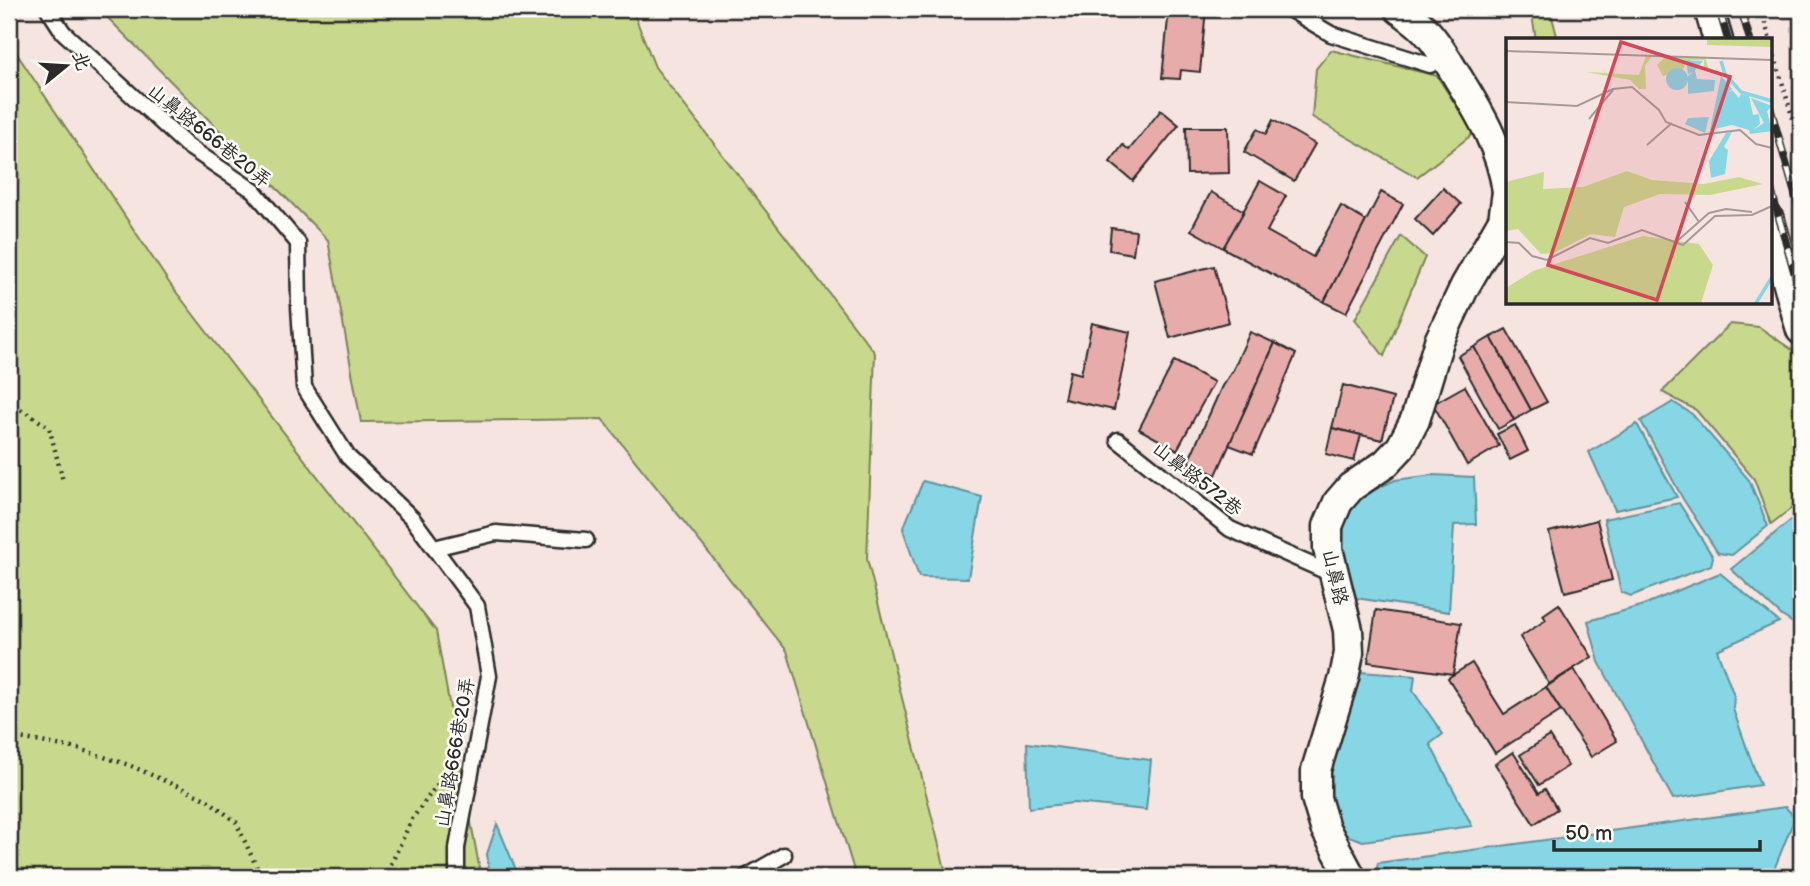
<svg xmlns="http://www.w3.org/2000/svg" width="1810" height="886" viewBox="0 0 1810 886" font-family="'Balsamiq Sans','LXGW WenKai TC',sans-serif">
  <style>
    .green { fill: #c8d98d; stroke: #7a825c; stroke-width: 2 }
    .water { fill: #87d6e5; stroke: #62929b; stroke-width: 2 }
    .building { fill: #e7acaa; stroke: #2b2b2b; stroke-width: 2 }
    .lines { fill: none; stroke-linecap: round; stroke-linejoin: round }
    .lane-casing { stroke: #2b2b2b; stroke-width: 19 }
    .street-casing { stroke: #2b2b2b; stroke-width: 33 }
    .path { stroke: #2b2b2b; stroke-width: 4.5; stroke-dasharray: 2 5; stroke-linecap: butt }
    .lane { stroke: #fdfcf7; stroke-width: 14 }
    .street { stroke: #fdfcf7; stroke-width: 28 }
    .rail-casing { stroke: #2b2b2b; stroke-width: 8 }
    .rail { stroke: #fdfcf7; stroke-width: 5; stroke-dasharray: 16; stroke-linecap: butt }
    .labels { text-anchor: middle; stroke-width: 5; stroke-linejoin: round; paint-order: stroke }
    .street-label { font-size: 19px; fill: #2b2b2b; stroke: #fdfcf7 }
    .inset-river { fill: none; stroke: #87d6e5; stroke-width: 3.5 }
    .inset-road { fill: none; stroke: #a59a98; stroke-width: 2 }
    .view { fill: #d1495b; fill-opacity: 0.15; stroke: #d1495b; stroke-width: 3.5 }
    .inset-edge { fill: none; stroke: #2b2b2b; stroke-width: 3.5 }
  </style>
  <rect width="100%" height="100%" fill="#f6e4e0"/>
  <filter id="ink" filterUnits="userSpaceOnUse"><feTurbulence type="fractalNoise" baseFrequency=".0143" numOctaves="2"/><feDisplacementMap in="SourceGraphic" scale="14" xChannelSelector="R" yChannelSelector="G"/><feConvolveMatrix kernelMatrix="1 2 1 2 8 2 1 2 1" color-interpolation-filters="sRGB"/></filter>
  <g filter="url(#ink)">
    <g class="green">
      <path d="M99,9H632L655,67L875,353L867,559L947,877H856L787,651L602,419L361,422L328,240Z"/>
      <path d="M1531,9H1550L1558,40H1536Z"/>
      <path d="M9,42L170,284L436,631L481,877H9Z"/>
      <path d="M1331,50L1437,76L1474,133L1417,177L1312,117L1316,69Z"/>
      <path d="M1401,236L1425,257L1384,356L1355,319Z"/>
      <path d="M1730,324L1759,327L1801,356V501L1771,524L1754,479L1696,410L1662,392Z"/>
    </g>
    <g class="water">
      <path d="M1673,402L1692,414L1749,480L1768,526L1732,555L1718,553L1683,499L1641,421Z"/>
      <path d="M1637,424L1677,497L1615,510L1589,452Z"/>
      <path d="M1433,475L1474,477L1476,524L1454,525L1449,612L1356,598L1340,561L1345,517L1357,498L1395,480Z"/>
      <path d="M923,481L982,497L968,578L919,577L903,529Z"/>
      <path d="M1679,503L1713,557L1711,565L1631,596L1621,592L1604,519Z"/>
      <path d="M1801,512V628L1782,616L1731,569Z"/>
      <path d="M1720,573L1779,622L1717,650L1734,696L1733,709L1760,785L1673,799L1599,662L1588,621L1641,606Z"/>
      <path d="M1360,672L1415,676L1413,691L1443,734L1430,744L1472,826L1363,841L1343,834L1327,810L1329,774Z"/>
      <path d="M1027,743L1151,760L1146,810L1074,803L1029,808Z"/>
      <path d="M1785,807L1795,817L1771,877H1375L1378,863Z"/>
      <path d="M497,824L519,877H490L487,854Z"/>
    </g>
    <g class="building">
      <path d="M1169,9H1206L1200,72L1181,70L1180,79L1162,78Z"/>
      <path d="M1161,110L1179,125L1133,181L1110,162L1123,145L1129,150Z"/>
      <path d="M1273,120L1315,144L1294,181L1244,152L1257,129L1266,134Z"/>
      <path d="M1186,127H1228L1229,173L1187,174Z"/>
      <path d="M1260,181L1286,196L1267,231L1313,257L1341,206L1366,221L1324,302L1223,248Z"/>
      <path d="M1443,188L1461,204L1433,236L1415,219Z"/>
      <path d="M1211,192L1244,211L1223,248L1191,230Z"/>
      <path d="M1381,192L1403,204L1346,313L1324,302Z"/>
      <path d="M1111,228L1136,231L1133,254L1109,250Z"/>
      <path d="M1214,266L1229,322L1170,338L1155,281Z"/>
      <path d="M1092,323L1130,332L1114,410L1064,399L1070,371L1081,374Z"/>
      <path d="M1506,329L1547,402L1531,410L1491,337Z"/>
      <path d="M1250,332L1275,343L1216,475L1188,462L1222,386L1233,370Z"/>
      <path d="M1491,337L1531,410L1514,420L1474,347Z"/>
      <path d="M1275,343L1296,354L1253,454L1229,445Z"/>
      <path d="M1474,347L1514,420L1498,429L1458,356Z"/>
      <path d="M1174,361L1214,382L1177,450L1139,429Z"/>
      <path d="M1343,385L1393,398L1382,440L1332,428Z"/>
      <path d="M1465,386L1499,446L1467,465L1433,404Z"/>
      <path d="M1515,425L1528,451L1510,460L1497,434Z"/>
      <path d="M1332,428L1361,435L1354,461L1326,454Z"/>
      <path d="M1188,462L1210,473L1201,488L1183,472Z"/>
      <path d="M1597,520L1612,580L1565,592L1549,532Z"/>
      <path d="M1559,604L1592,657L1549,684L1520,637L1546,620L1543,615Z"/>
      <path d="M1376,610L1461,623L1453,674L1368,662Z"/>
      <path d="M1472,663L1504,714L1546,687L1561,711L1495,753L1448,678Z"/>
      <path d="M1574,669L1617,741L1591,757L1546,687Z"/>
      <path d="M1549,736L1568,766L1539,785L1520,755Z"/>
      <path d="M1513,752L1539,793L1545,789L1557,809L1534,824L1495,764Z"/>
    </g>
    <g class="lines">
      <defs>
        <g id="lane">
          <path d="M48,9L63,32L186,145L254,191L298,243L299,306L304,387L348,457L412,518L477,606L489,676L457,848V877"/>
          <path d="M1289,9L1331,34L1430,65L1445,56"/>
          <path d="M1118,440L1230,529L1334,575"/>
          <path d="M434,548L496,533L586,540"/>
          <path d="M746,877L784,855"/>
        </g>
        <g id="street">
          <path d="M1399,9C1407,15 1417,22 1424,29C1438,43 1448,62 1458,78C1481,115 1501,149 1507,191"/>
          <path d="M1709,9L1718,40"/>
          <path d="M1770,221L1801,330"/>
          <path d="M1351,877L1325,828L1316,798V770L1344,678L1349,653L1348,630L1328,549V526L1338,502L1351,487L1385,464L1401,447L1415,420L1439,341L1465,286L1503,220L1507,192"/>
        </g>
      </defs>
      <use href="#lane" class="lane-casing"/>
      <use href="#street" class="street-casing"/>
      <g class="path">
        <path d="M1761,9L1801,147"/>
        <path d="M9,402L49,427L63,481"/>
        <path d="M9,736L79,749L129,765L208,800L236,822L257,868L266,877"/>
        <path d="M385,877L412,819L450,767"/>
      </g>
      <use href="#lane" class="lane"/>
      <use href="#street" class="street"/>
      <defs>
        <g id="rail">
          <path d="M1719,9L1728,40"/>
          <path d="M1741,9L1750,40"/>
          <path d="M1770,107L1801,215"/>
          <path d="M1770,186L1801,296"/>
        </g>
      </defs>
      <use href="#rail" class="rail-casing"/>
      <use href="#rail" class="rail"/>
    </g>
  </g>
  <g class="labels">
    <g class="street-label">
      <text transform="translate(210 135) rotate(39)" y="7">山鼻路666巷20弄</text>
      <text transform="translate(1198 478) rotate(38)" y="7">山鼻路572巷</text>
      <text transform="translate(1336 577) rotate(77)" y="7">山鼻路</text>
      <text transform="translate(454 752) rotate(-80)" y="7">山鼻路666巷20弄</text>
    </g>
  </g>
  <g transform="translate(1506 38)">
    <rect width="266" height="266" fill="#f6e4e0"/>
    <path d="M201,1H266V9L201,7ZM140,18H146L139,28L140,51H133L124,42L80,34L133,37ZM160,18L199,19L203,32H198V22H180L178,30L157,38L151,27ZM121,133L146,142L198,146L233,139L257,146L204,157L154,156L118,169L109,199L85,196L48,215L35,216L12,191L0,193V144L38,134L37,151L77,149ZM137,198L193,206L207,227L195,265H0V250L27,233Z" fill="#c8d98d"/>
    <path d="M180,22L197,23L189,32L191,41L209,42L208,53L182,56V38L187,34L182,36ZM160 41a11 11 0 1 1 22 0a11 11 0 1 1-22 0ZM215,38L226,51L222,55L226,52L233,60L235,56L243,58L247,77L253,76L254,86L247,92L258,85L245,60L266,68L261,73L266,93L244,96L243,92L226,87L204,92ZM203,79L199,95L179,86L182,80ZM226,94L218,109L222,112L219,136L205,140L203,123L220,95Z" fill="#87d6e5"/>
    <path class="inset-river" d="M215,23L219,36L235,54L266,63M250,265L266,239"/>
    <path class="inset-road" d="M0,13L266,22M0,64L71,68L107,51L126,49L153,72L160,84L193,97L234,92L250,106L266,110M83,81L107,52M141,107L166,85M179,164L193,184M0,204L13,205L26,218L41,222L84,200L102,205L136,192L177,207L209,178L246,177L266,168M169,205L203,175L220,171L246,174"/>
    <path class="view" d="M115,4L224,39L151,262L42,227Z"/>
    <rect width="266" height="266" class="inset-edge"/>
  </g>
  <rect width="1810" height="886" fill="none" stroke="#fdfcf7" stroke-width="35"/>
  <rect x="18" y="18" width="1775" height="851" fill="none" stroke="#2b2b2b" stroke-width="2.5" filter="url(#ink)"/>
  <g transform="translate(66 66) rotate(72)" stroke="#fdfcf7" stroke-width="5" paint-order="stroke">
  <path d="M0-5L12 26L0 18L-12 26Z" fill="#2b2b2b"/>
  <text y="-10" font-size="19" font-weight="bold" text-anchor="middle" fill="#2b2b2b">北</text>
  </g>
  <path d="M1554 840v10h206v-10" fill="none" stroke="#2b2b2b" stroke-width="3.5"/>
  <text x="1565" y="840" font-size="21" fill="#2b2b2b" stroke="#fdfcf7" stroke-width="5" paint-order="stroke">50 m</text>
</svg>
